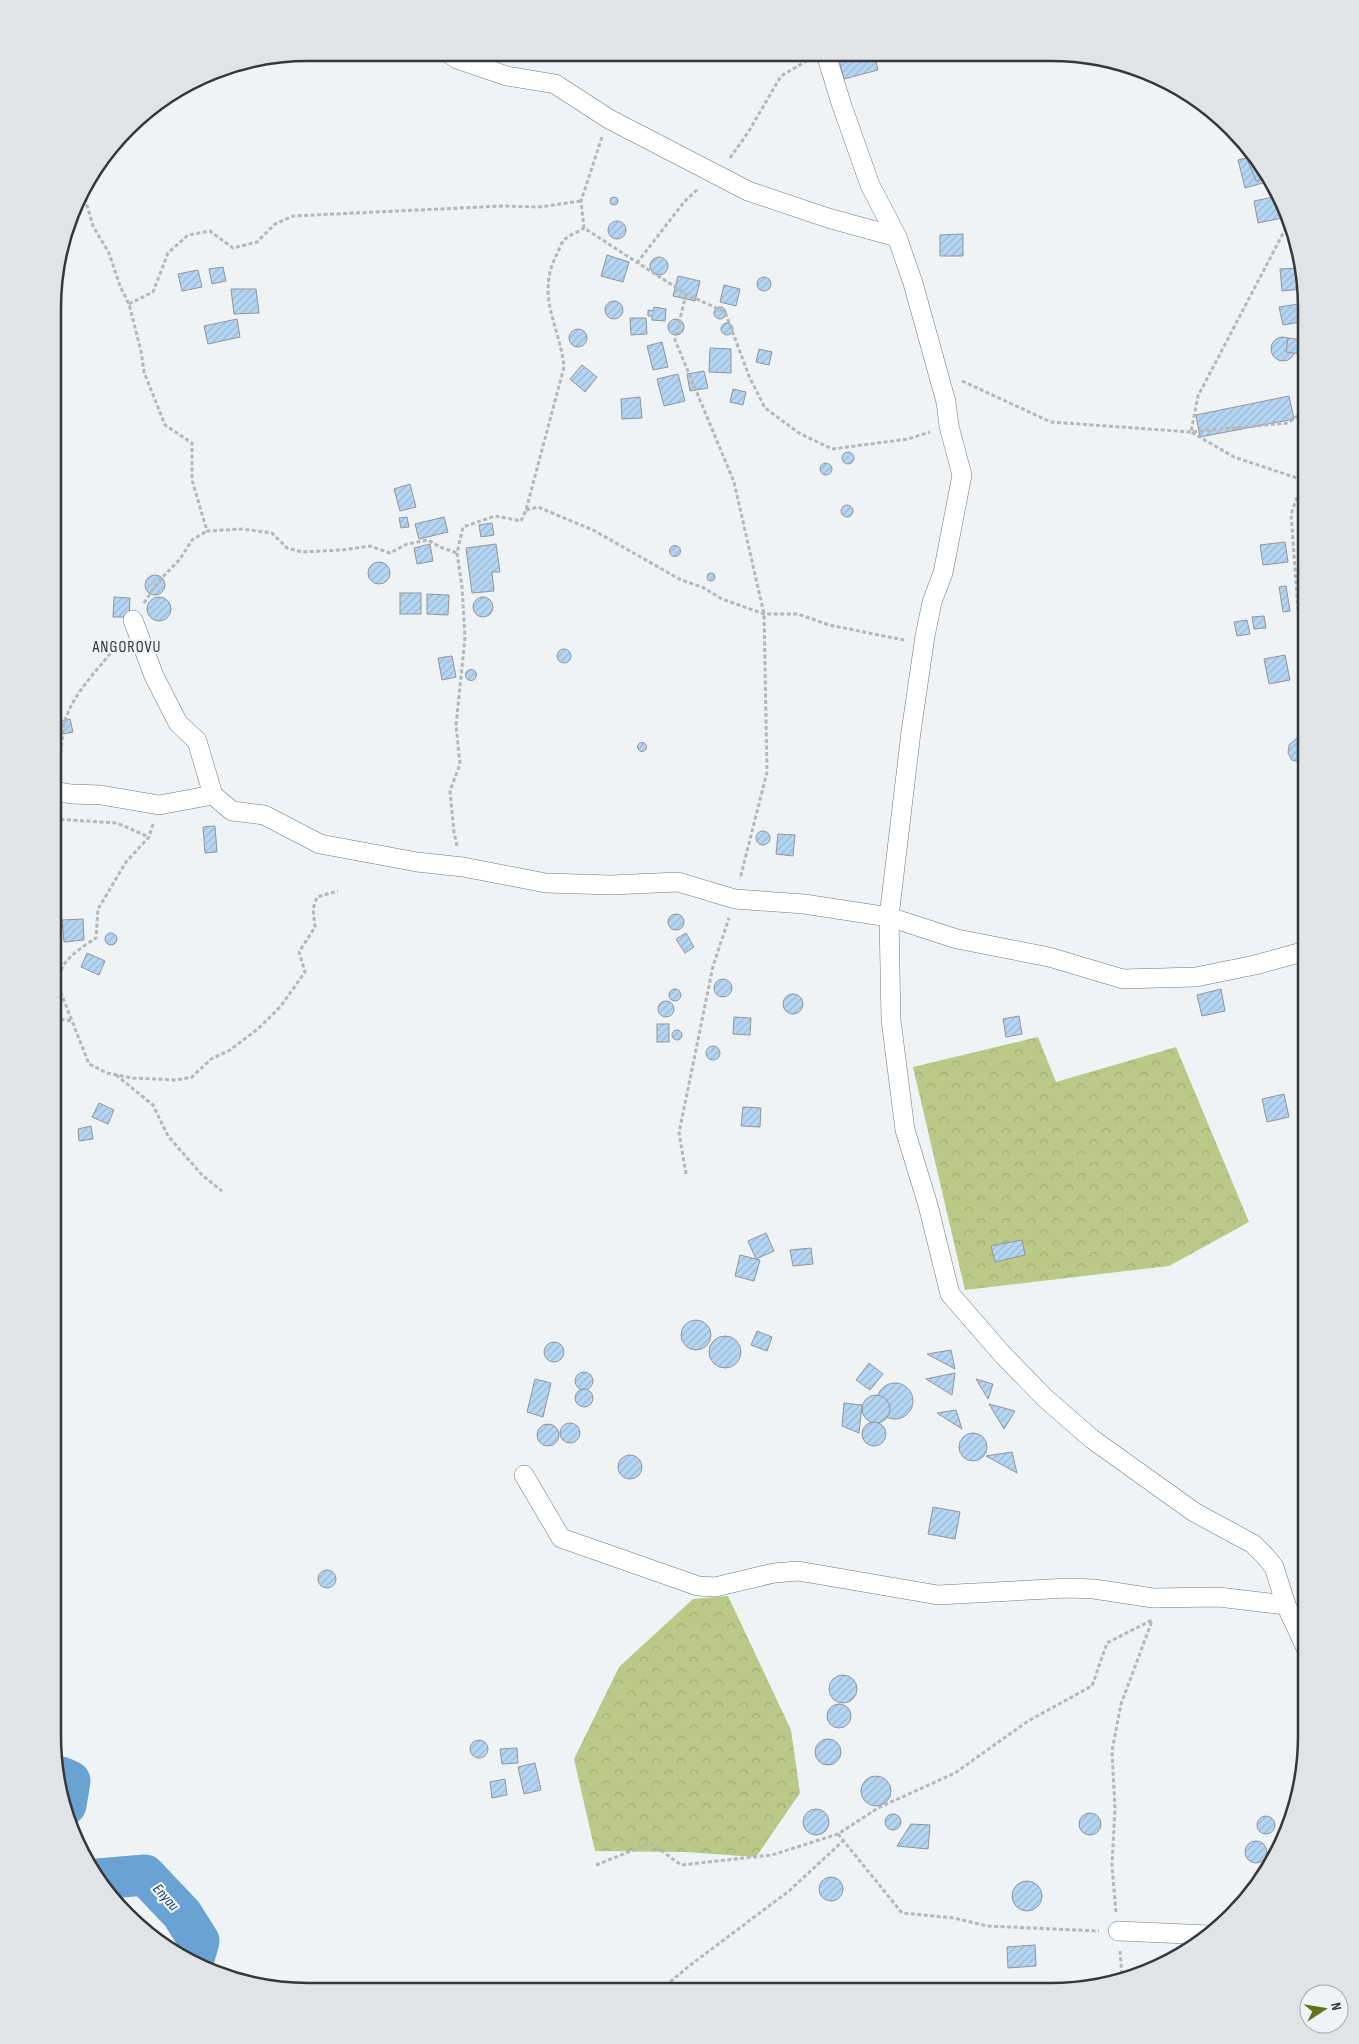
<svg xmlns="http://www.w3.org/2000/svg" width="1359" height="2044" viewBox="0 0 1359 2044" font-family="'Sofia Sans Condensed',sans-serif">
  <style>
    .forest { fill: url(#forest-crowns) }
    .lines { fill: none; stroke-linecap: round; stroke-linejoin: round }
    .river { stroke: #6aa3d3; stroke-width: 41 }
    .building { fill: url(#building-hatch); stroke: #929598 }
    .street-casing { stroke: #747679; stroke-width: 20 }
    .path { stroke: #b5b8ba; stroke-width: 3; stroke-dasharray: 4 2.5; stroke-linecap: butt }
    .street { stroke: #fff; stroke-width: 19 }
    .labels { text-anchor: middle; stroke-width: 4.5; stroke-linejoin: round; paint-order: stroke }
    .water-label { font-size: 15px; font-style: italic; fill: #0c3959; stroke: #eff3f6 }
    .quarter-label { font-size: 16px; letter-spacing: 1px; fill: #333537; stroke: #eff3f6 }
    .rim { fill: none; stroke: #363738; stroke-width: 2.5 }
  </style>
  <defs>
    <pattern id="forest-crowns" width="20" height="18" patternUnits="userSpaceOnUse" patternTransform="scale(1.25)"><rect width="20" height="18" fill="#bcc888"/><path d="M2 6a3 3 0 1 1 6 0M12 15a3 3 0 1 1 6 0" fill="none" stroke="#a2ac76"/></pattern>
    <pattern id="building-hatch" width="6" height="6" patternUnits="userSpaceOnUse" patternTransform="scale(1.25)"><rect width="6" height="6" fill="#b4d6f4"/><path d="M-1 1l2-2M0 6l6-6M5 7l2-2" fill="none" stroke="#9bb8d2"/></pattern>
  </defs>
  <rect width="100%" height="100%" fill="#eff3f6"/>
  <g class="forest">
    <path d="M1038,1037L1056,1082L1176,1047L1249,1222L1169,1266L965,1290L913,1067Z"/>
    <path d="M728,1596L791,1730L800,1793L756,1857L685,1852L595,1851L574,1759L619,1667L693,1599Z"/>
  </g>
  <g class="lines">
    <g class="river">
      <path d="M61,1777L70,1781L66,1805"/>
      <path d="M98,1879L145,1875L182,1914L199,1941L193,1962"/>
    </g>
  </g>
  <g class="building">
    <path d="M846,54H874L878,70L844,79L838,56Z"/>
    <path d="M1255,156L1270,181L1245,188L1238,160Z"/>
    <path d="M1256,157L1267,177L1256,181L1248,161Z"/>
    <path d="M1278,196L1282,218L1258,223L1254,201Z"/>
    <circle cx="614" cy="201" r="4"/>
    <circle cx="617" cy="230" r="9"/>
    <path d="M963,234V256H940V235Z"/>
    <path d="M607,255L629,262L623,282L601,276Z"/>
    <circle cx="659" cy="266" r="9"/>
    <path d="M223,267L226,281L212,284L209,269Z"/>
    <path d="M1298,268L1303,289L1282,291L1280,269Z"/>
    <path d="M198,270L202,287L182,291L178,274Z"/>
    <path d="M678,276L700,281L695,301L673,296Z"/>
    <circle cx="764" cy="284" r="7"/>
    <path d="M724,285L740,289L736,306L720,302Z"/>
    <path d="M231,289H256L259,313L234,314Z"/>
    <circle cx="614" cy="310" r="9"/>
    <path d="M1305,303L1306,321L1283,325L1279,307Z"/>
    <path d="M654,307L666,309L665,321L652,320V316H648V310L653,311Z"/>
    <circle cx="720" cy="313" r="6"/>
    <path d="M630,318H646L647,334L631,335Z"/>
    <path d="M237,319L240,337L208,344L204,326Z"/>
    <circle cx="676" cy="327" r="8"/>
    <circle cx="727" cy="329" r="6"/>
    <circle cx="578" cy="338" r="9"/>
    <circle cx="1283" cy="349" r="12"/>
    <path d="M1288,338L1302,340L1300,354L1286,352Z"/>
    <path d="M662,342L668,367L653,370L647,346Z"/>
    <path d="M710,348L731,349V373L709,372Z"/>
    <path d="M759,349L772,352L769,365L756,362Z"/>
    <path d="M582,365L597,377L585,392L570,379Z"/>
    <path d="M704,371L708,388L690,391L687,374Z"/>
    <path d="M678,374L685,401L664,406L657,379Z"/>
    <path d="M733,389L746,392L743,405L730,402Z"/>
    <path d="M1289,396L1294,419L1200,437L1196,415Z"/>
    <path d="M640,397L642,418L622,419L621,399Z"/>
    <path d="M1306,430V443L1301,444L1299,431Z"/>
    <circle cx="848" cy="458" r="6"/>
    <circle cx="826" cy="469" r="6"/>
    <path d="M410,484L416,507L400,511L394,489Z"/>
    <circle cx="847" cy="511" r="6"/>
    <path d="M407,517L409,527L401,528L399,518Z"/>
    <path d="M444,517L448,532L419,539L415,524Z"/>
    <path d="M492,523L494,535L481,537L479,525Z"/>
    <path d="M1285,542L1288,562L1263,565L1260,545Z"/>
    <path d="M430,544L433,561L417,564L414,548Z"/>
    <path d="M496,544L500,572H492L494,591L472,593L466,548Z"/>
    <circle cx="675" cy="551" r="5.5"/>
    <circle cx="379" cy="573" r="11"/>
    <circle cx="711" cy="577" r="4"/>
    <circle cx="155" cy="585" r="10"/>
    <path d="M1286,586L1290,611L1283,612L1279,587Z"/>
    <rect x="400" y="593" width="21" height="21"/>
    <path d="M427,594L449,595L448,615L427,614Z"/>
    <circle cx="159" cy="609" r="12"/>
    <circle cx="483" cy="607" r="10"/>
    <path d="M114,597L130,598L129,617H113Z"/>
    <path d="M1264,616L1266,628L1254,629L1252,617Z"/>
    <path d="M1247,620L1250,634L1237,636L1234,622Z"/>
    <circle cx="564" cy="656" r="7"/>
    <path d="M1285,655L1290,680L1269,684L1264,659Z"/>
    <path d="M452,656L456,677L442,680L438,658Z"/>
    <circle cx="471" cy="675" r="5.5"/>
    <path d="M70,719L73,732L54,736V722Z"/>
    <path d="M1298,737L1306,739V762L1304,763L1292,760L1288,753L1289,745Z"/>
    <circle cx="642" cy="747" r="4.5"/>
    <path d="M215,826L217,852L205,853L203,827Z"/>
    <circle cx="763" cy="838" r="7"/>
    <path d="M778,834L795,835L793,856L776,854Z"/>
    <circle cx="676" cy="922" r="8"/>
    <path d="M83,919L84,940L64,942L62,920Z"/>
    <circle cx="111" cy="939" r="6"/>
    <path d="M686,933L694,947L685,953L676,939Z"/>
    <path d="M87,953L105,961L99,975L81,967Z"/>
    <circle cx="723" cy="988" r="9"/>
    <path d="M1221,989L1225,1011L1202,1016L1197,995Z"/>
    <circle cx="675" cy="995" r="6"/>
    <circle cx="793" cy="1004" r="10"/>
    <circle cx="666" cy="1009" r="8"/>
    <path d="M1019,1016L1022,1034L1006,1037L1003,1019Z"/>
    <path d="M734,1017L751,1018L750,1035L733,1034Z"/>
    <rect x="657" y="1024" width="12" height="18"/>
    <circle cx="677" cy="1035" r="5"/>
    <circle cx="713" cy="1053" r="7"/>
    <path d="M1284,1094L1289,1117L1267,1122L1262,1099Z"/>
    <path d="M99,1103L114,1110L108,1124L92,1117Z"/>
    <path d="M743,1107L761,1108L760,1127L741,1126Z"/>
    <path d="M91,1126L93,1139L79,1141L78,1129Z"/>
    <path d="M766,1233L774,1251L756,1259L748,1241Z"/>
    <path d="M1022,1240L1025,1255L995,1262L991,1246Z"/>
    <path d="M811,1248L813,1264L793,1266L790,1250Z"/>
    <path d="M740,1255L760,1260L754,1281L735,1276Z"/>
    <circle cx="696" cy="1335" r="15"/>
    <path d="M757,1331L772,1337L767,1351L751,1345Z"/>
    <circle cx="725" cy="1352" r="16"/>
    <circle cx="554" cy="1352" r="10"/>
    <path d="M951,1350L955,1369L927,1354Z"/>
    <path d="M869,1363L883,1374L870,1390L856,1380Z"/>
    <circle cx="584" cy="1381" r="9"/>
    <path d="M955,1373L952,1395L926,1379Z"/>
    <path d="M535,1379L551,1383L543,1417L527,1412Z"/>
    <path d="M976,1379L993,1384L988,1399Z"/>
    <circle cx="895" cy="1401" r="18"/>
    <circle cx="584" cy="1398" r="9"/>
    <circle cx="876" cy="1409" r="14"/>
    <path d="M844,1403L862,1405L859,1433L842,1426Z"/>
    <path d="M989,1404L1015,1411L1004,1429Z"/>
    <path d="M956,1410L962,1429L937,1413Z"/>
    <circle cx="874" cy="1434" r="12"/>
    <circle cx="570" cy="1433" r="10"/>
    <circle cx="548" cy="1435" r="11"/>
    <circle cx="973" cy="1447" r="14"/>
    <path d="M1012,1452L1017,1473L986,1456Z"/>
    <circle cx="630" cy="1467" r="12"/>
    <path d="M933,1507L960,1512L955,1539L928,1534Z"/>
    <circle cx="327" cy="1579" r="9"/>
    <circle cx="843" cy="1689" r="14"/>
    <circle cx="839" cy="1716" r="12"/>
    <circle cx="828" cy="1752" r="13"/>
    <circle cx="479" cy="1749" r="9"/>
    <path d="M517,1748L518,1763L502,1764L500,1749Z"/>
    <path d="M535,1763L541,1790L524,1794L518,1767Z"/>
    <circle cx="876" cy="1791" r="15"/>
    <path d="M505,1779L507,1795L492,1798L490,1782Z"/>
    <circle cx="816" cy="1822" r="13"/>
    <circle cx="1090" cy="1824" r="11"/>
    <circle cx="893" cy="1822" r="8"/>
    <circle cx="1266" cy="1825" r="9"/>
    <path d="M911,1824L930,1825L928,1849L897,1846Z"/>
    <circle cx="1256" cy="1852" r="11"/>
    <path d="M1267,1869L1263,1878L1259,1882L1256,1877Z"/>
    <circle cx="831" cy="1889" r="12"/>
    <circle cx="1027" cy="1896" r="15"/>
    <path d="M1035,1945L1036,1966L1008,1968L1007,1947Z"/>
  </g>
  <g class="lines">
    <defs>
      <g id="street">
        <path d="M448,53L457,59L507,76L555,84L609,119L748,191L828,218L897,237"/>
        <path d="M826,54L841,103L870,185L897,237L913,283L946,402L949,426L962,475L943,573L932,602L925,636L911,732L889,917L891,1020L905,1130L928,1205L950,1294L1003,1355L1045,1398L1092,1439L1194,1512L1253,1544L1266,1557L1274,1567L1286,1605L1306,1648"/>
        <path d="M133,620L154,676L178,723L197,741L213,795L232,811L264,815L320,844L417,862L463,867L546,883L611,885L678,882L735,899L804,904L889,917L957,939L1049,957L1123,979L1196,977L1255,965L1306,951"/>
        <path d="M54,791L71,794L101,795L159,805L213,795"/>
        <path d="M524,1475L561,1538L698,1586L715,1587L774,1573L798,1571L938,1595L1068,1588L1094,1589L1153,1598L1218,1597L1286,1605"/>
        <path d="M1118,1931L1210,1935"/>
      </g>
    </defs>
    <use href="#street" class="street-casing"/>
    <g class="path">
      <path d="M602,137L581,201L584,228L686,294L725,312L749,376L765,408L799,433L832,449L908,439L930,432"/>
      <path d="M730,158L749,131L781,76L808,60"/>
      <path d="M83,192L93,226L109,253L120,286L129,304L141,351L144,372L165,425L192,443V480L207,531L242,529L272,533L287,548L302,552L342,550L370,546L390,553L407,544L428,540L440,547L457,553"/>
      <path d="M1289,222L1198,396L1191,432L1234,457L1306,481"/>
      <path d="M637,263L684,202L698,189"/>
      <path d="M686,294L675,340L734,482L764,614L767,772L740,879"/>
      <path d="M129,304L153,292L168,253L188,235L210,231L233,248L257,242L275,224L293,216L502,206L539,207L581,201"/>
      <path d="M962,381L1051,422L1191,432L1288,423L1306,410"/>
      <path d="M1304,479L1291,514L1298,609L1306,632"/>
      <path d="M526,510L538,507L593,530L681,580L702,587L722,599L764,614H798L829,625L904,640"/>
      <path d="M144,603L157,583L180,559L192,540L207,531"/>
      <path d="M56,772C64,753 60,731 67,715C78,687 102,666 119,642"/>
      <path d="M54,819L117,823L149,837"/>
      <path d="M153,824L149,837L126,862L98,909L96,938C86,944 66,958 62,968C58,975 60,985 61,993L89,1064L107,1073L133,1078L176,1080L192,1077L211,1059L230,1050L259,1028L281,1006L305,972L299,952L315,927L313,909L317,897L338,891"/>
      <path d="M457,846L454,832L450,791L460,764L456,725L465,638L462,587L457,553L463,527L495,516L521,521L526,510L564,367C560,326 535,296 557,254C559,250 561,243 564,240C569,235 578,232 584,228"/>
      <path d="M54,1018L73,1021"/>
      <path d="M116,1075L153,1105L168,1136L202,1175L222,1191"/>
      <path d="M686,1174L679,1133L713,966L729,918"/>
      <path d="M838,1834L902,1913L954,1918L987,1926L1099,1931"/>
      <path d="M596,1865L651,1843L681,1865L772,1855L838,1834L878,1808L955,1773L1028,1721L1092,1686L1107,1643L1152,1620V1619"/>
      <path d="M1116,1912L1112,1866L1115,1808L1112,1751L1121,1704L1152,1621"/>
      <path d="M1120,1951L1122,1977"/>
      <path d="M660,1990L693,1963L789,1891L843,1841"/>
    </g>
    <use href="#street" class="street"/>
  </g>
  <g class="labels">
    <g class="water-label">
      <text transform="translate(166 1897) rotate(48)" y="5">Enyau</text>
    </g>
    <g class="quarter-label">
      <text x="127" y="652">ANGOROVU</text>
    </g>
  </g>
  <path d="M0 0H1359V2044H0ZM308 61H1051A247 247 0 0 1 1298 308V1736A247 247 0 0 1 1051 1983H308A247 247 0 0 1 61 1736V308A247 247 0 0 1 308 61Z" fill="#e0e4e7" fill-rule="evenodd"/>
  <path class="rim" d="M308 61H1051A247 247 0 0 1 1298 308V1736A247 247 0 0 1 1051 1983H308A247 247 0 0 1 61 1736V308A247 247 0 0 1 308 61Z"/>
  <g transform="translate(1324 2009) rotate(78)"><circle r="24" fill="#eff3f6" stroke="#a5a8aa"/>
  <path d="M0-4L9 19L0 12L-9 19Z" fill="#66711a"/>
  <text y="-8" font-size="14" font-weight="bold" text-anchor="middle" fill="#363738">N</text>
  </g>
</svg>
